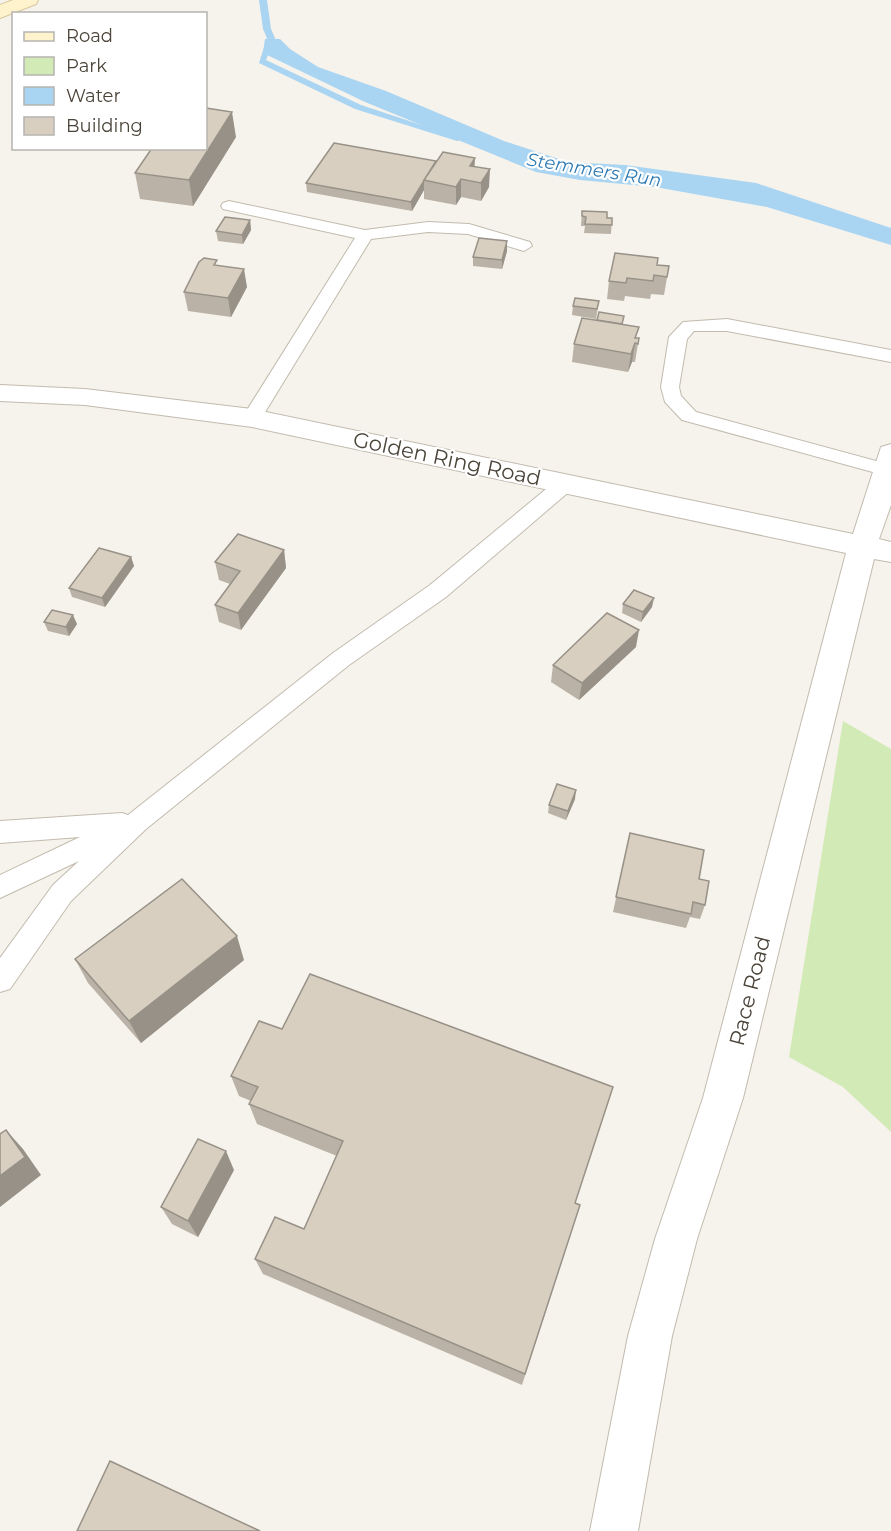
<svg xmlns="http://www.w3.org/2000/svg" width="891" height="1531" viewBox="0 0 891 1531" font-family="Montserrat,sans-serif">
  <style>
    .green { fill: #d2eab5 }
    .water { fill: #a9d4f2 }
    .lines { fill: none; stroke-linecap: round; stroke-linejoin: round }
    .stream { fill: #a9d4f2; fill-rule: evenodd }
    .lane-casing { stroke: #c2bbae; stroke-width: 2 }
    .street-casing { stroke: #c2bbae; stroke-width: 2 }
    .secondary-casing { stroke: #d6c79b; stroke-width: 2 }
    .lane { fill: #fff; fill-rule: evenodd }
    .street { fill: #fff; fill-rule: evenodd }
    .secondary { fill: #fff3cd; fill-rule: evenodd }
    .wall { fill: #bab2a6 }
    .shaded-wall { fill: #979187 }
    .building { fill: #d8cfc1; stroke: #979187; stroke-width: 1.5 }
    .labels { text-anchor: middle; stroke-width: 4.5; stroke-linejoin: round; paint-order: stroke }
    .far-water-label { font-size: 18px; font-style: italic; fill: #2e7ab2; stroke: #fff }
    .street-label { font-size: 21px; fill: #4b4439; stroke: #fff }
  </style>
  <rect width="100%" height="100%" fill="#f6f3ec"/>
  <path class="green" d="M843,721L891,749V1132L843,1087L789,1057Z"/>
  <path class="water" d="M265,39H280L290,49L318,67L386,91L504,141L568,162L625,165L756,183L891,228V245L767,207L655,187L580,180L536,172L365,102L263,53Z"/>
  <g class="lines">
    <path class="stream" d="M259,0H267L271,29L275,38L266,60L361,105L464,139L457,141L355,109L259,63L267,38L263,29Z"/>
    <defs>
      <g id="lane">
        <path d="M229,201L365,230L428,222L469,224L530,242L532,246L524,251L468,234L428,232L371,239L259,422H245L242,418L355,238L223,209L221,206L223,203Z"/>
        <path d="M727,319L891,350V362L727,331H694L687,339L679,387L681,396L696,412L891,465V477L682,420L665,402L661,387L669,337L683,322Z"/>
        <path d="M564,478L571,480L574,485L571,490L446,597L349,665L146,829L71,901L10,989L0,992V958L53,885L79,861L0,898V875L80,837L0,843V821L122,813L128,815L333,653L430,585L557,480Z"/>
      </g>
      <path id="street" d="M0,385L85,389L252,409L853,534L881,447L891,444V505L879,539L891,542V562L874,559L743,1098L697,1239L672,1336L638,1531H590L628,1336L655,1239L703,1098L846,553L252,427L85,405L0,401Z"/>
      <path id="secondary" d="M13,0H38L36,4L0,18V5Z"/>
    </defs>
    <use href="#lane" class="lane-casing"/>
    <use href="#street" class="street-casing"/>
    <use href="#secondary" class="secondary-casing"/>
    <use href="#lane" class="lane"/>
    <use href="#street" class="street"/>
    <use href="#secondary" class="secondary"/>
  </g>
  <g class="wall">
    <path d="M236,137L193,206L140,199L135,173Z"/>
    <path d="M436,161V162L474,166L489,187L481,201L461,197L456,205L424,199V190L412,211L307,192L306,183Z"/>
    <path d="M582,211L607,218H612L611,234L584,233L585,226H581Z"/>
    <path d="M250,220L251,230L243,244L218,241L216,231Z"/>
    <path d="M507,251L502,269L473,266V257Z"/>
    <path d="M657,265L669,266L664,295L651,294L650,299L625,296L624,301L607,299L609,281Z"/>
    <path d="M218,266L247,287L231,317L188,311L184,292Z"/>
    <path d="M599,301L596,319L572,315L573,306Z"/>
    <path d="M623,324L637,338H639L635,362H632L628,372L572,362L574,344Z"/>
    <path d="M284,550L286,568L241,630L219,622L215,605L230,584L219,580L215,562Z"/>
    <path d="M131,557L134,566L105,607L72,597L69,588Z"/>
    <path d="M623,604L652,607L641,622L622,613Z"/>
    <path d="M44,622L77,624L69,636L48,631Z"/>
    <path d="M636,647L579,700L551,682L553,665Z"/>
    <path d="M575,799L566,820L548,813L549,805Z"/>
    <path d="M630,833L699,879L705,905L700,919L690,917L686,928L613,912Z"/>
    <path d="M75,959L244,960L141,1043L88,983Z"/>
    <path d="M231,1076L580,1205L522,1385L263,1274L255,1259L304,1229L337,1156L257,1124L249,1104L251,1101L239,1096Z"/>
    <path d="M234,1170L198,1237L172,1224L161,1207Z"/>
  </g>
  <g class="shaded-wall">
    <path d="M232,112L236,137L193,206L189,180Z"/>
    <path d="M475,158L474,176L470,166Z"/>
    <path d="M490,169L489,187L481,201V183Z"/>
    <path d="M461,179V197L456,205V187Z"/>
    <path d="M424,181V190L412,211L411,202Z"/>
    <path d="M250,220L251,230L243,244L242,235Z"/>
    <path d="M507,241V251L502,269V260Z"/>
    <path d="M244,269L247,287L231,317L228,298Z"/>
    <path d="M635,343L632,362L628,372L631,354Z"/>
    <path d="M284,550L286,568L241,630L238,613Z"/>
    <path d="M131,557L134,566L105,607L102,598Z"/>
    <path d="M654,598L652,607L641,622L643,612Z"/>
    <path d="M73,615L77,624L69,636L66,627Z"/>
    <path d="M639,630L636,647L579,700L582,683Z"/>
    <path d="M576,790L575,799L566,820L568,811Z"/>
    <path d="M237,936L244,960L141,1043L129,1021Z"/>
    <path d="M6,1130L23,1149L41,1175L0,1207V1176Z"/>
    <path d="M226,1151L234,1170L198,1237L188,1221Z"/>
  </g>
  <g class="building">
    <path d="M206,108L232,112L189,180L135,173L152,148H206Z"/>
    <path d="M334,143L436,161L411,202L306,183Z"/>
    <path d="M443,152L475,158L470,166L490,169L481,183L461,179L456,187L424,180Z"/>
    <path d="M582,211L607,212V218H612V225L585,224L586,217L582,216Z"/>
    <path d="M225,217L250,220L242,235L216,231Z"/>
    <path d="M479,238L507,241L502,260L473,257Z"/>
    <path d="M615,253L658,258L657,265L669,266L667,277L654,275L653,281L627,278L626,283L609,281Z"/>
    <path d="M204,258L217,260L214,265L244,269L228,298L184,292L199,262Z"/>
    <path d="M575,298L599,301L597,309L573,306Z"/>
    <path d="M599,312L624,316L622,324L597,320Z"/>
    <path d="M582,318L639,327L635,338H639L638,344L635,343L631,354L574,344Z"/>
    <path d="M238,534L284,550L238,613L215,605L240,571L215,562Z"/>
    <path d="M99,548L131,557L102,598L69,588Z"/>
    <path d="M634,590L654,598L643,612L623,604Z"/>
    <path d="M52,610L73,615L66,627L44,622Z"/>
    <path d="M607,613L639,630L582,683L553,665Z"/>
    <path d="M557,784L576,790L568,811L549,805Z"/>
    <path d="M630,833L704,850L699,879L709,881L705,905L693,902L691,914L616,897Z"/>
    <path d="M182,879L237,936L129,1021L75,959Z"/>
    <path d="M310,974L613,1087L575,1203L580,1205L525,1374L255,1259L275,1217L304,1229L343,1141L249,1104L258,1087L231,1076L259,1021L282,1029Z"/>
    <path d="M6,1130L25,1157L0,1176V1134Z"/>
    <path d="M198,1139L226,1151L188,1221L161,1207Z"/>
    <path d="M110,1461L260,1531H77Z"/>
  </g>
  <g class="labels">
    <g class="far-water-label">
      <text transform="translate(594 170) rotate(9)" y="6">Stemmers Run</text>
    </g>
    <g class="street-label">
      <text transform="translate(447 459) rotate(12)" y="7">Golden Ring Road</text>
      <text transform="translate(750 991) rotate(-76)" y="7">Race Road</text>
    </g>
  </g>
  <rect x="12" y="12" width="195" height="138" fill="#ffffff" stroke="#b7b4b0" stroke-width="1.5"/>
  <rect x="24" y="32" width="30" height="9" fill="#fff3cd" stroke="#b7b4b0" stroke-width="1.5"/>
  <text x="66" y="42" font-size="18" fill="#4b4439">Road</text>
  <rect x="24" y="57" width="30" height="18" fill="#d2eab5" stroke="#b7b4b0" stroke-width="1.5"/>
  <text x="66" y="72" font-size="18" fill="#4b4439">Park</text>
  <rect x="24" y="87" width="30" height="18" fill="#a9d4f2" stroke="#b7b4b0" stroke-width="1.5"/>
  <text x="66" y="102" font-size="18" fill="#4b4439">Water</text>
  <rect x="24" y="117" width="30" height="18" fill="#d8cfc1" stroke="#b7b4b0" stroke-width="1.5"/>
  <text x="66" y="132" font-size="18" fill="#4b4439">Building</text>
</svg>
